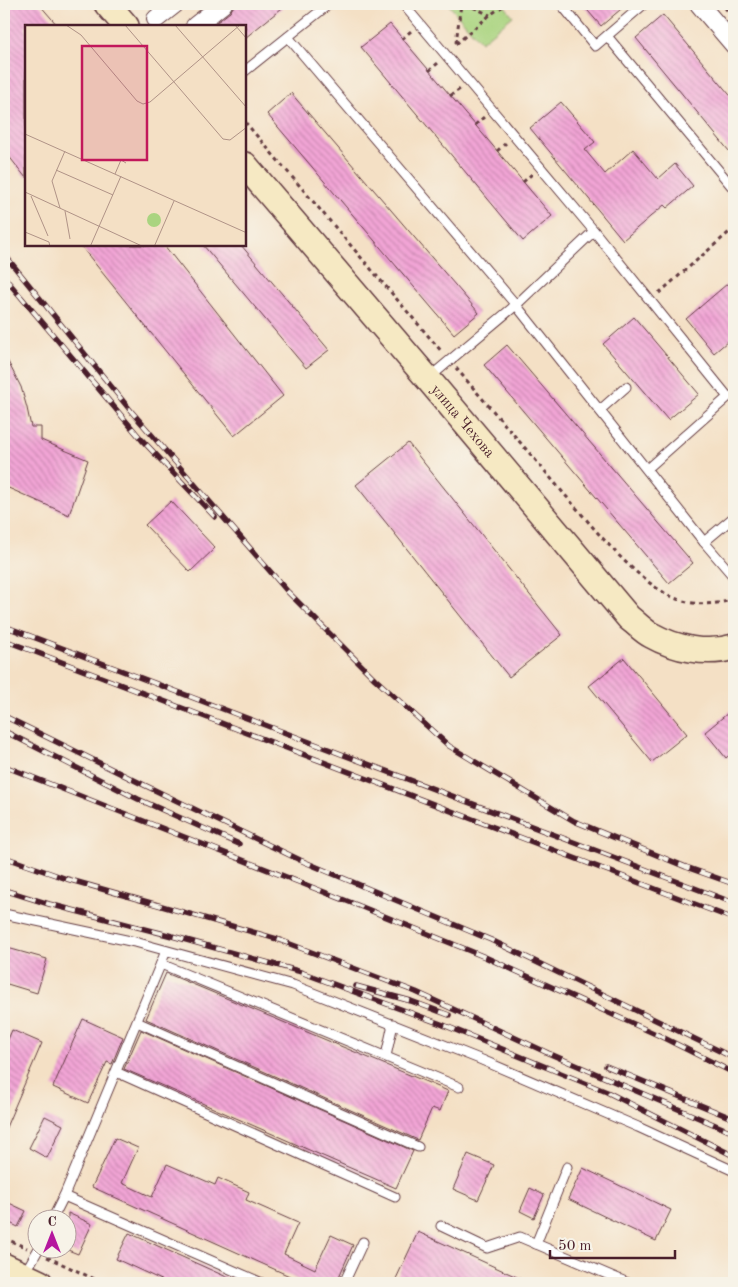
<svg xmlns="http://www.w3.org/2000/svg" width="738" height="1287" viewBox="0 0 738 1287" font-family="'Old Standard TT',serif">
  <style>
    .green { fill: #aad480; stroke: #7a7a56 }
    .building { fill: url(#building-back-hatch) }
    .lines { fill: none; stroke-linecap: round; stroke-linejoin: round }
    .lane-casing { stroke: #643c42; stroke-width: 11 }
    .street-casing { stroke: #643c42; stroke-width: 20 }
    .secondary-casing { stroke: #643c42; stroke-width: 28 }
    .path { stroke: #643c42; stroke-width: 3; stroke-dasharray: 4 4; stroke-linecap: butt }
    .lane { stroke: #fff; stroke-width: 9 }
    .street { stroke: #fff; stroke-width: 18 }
    .secondary { stroke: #f6e9c3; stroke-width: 25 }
    .rail-casing { stroke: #4a1f2b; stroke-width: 5.5 }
    .rail { stroke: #f7f3e8; stroke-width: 4; stroke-dasharray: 11; stroke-linecap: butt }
    .labels { text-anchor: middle; stroke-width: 4; stroke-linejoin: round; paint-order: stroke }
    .street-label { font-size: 15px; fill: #4a1f2b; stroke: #f7f3e8 }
    .inset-road { fill: none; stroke: #b09387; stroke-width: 1 }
    .view { fill: #c2185b; fill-opacity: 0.15; stroke: #c2185b; stroke-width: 2.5 }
    .inset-edge { fill: none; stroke: #4a1f2b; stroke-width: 2.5 }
  </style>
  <defs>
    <pattern id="building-back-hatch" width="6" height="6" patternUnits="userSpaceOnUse" patternTransform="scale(1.25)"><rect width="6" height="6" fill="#f2a5d6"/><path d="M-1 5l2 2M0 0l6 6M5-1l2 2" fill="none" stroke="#c686ae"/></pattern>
  </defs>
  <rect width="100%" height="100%" fill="#f7f3e8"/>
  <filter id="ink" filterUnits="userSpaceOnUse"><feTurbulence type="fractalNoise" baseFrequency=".02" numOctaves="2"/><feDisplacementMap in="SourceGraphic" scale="10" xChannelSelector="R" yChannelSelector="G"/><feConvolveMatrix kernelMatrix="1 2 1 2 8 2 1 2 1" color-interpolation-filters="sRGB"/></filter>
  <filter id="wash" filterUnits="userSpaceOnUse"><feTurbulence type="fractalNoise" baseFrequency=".0096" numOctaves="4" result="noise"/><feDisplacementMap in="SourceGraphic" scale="20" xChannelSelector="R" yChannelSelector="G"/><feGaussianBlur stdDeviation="1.12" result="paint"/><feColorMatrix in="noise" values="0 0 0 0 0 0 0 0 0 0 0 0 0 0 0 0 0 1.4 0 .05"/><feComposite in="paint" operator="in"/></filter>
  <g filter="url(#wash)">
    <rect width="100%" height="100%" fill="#f4e0c5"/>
    <path class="green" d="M448,4H503L513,16L481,42Z"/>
    <g id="blocks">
      <g class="building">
        <path d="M4,4H39L58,26H26V178L4,150Z"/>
        <path d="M235,4H287L245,38V26H212L230,12Z"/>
        <path d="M582,4H627L601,26Z"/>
        <path d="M663,15L734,100V157L636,38Z"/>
        <path d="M390,24L552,216L523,241L361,47Z"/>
        <path d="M291,93L479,313L454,334L267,114Z"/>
        <path d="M561,102L595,142L585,150L605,174L633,149L658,179L675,164L693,186L667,208L664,205L623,240L530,128Z"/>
        <path d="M80,245H164L283,396L234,436Z"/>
        <path d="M203,245H241L329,350L306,368Z"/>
        <path d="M734,278V336L714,353L686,319Z"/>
        <path d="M634,317L699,394L668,420L603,344Z"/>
        <path d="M507,345L693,563L669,583L484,365Z"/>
        <path d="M4,354L21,387L27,408L31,427H41V440L88,460L69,515L4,486Z"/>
        <path d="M408,443L562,635L509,677L356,485Z"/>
        <path d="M171,501L215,548L190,572L145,525Z"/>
        <path d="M624,658L687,734L652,762L589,686Z"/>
        <path d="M734,708V751L726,758L705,732Z"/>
        <path d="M4,947L47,959L37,993L4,983Z"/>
        <path d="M166,973L448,1091L440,1111L432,1108L418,1140L146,1019Z"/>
        <path d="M83,1019L123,1037L112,1064L107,1062L88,1103L53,1087Z"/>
        <path d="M12,1030L42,1043L4,1132V1049Z"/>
        <path d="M141,1030L413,1151L396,1188L124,1069Z"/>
        <path d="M45,1116L63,1125L47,1158L29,1148Z"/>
        <path d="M115,1138L138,1148L122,1183L152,1197L167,1164L215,1185L218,1178L249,1192L246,1200L298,1223L284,1254L315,1269L331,1235L353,1245L338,1279V1283H305L92,1187Z"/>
        <path d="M468,1154L494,1165L478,1200L453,1189Z"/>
        <path d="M583,1168L671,1210L656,1241L568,1199Z"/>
        <path d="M530,1188L544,1195L534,1218L520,1211Z"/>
        <path d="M7,1202L26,1211L18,1227L4,1220V1210Z"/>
        <path d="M68,1213L92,1224L78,1254L68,1250Z"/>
        <path d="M418,1232L530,1283H394Z"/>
        <path d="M129,1233L240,1283H168L116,1259Z"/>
      </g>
    </g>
  </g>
  <g filter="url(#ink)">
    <use href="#blocks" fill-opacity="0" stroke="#643c42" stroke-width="1"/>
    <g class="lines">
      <defs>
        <g id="lane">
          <path d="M403,4L594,231L728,397L647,469"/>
          <path d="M561,4L595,46L644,4"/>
          <path d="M607,36L734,189"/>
          <path d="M288,37L516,305L704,542L734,577"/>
          <path d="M245,71L329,4"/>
          <path d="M430,377L516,305L594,231"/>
          <path d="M600,410L626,387"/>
          <path d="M704,542L734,517"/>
          <path d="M4,914L135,942L293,985L482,1060L638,1127L734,1171"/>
          <path d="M161,964L459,1087"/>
          <path d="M137,1022L418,1147"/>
          <path d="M386,1056L393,1024"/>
          <path d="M116,1072L395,1197"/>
          <path d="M64,1196L166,951"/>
          <path d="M52,1220L64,1196L262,1283"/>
          <path d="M441,1226L487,1248L520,1237L628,1283"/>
          <path d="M536,1244L567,1167"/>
          <path d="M25,1273L38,1250"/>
          <path d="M344,1283L363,1242"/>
        </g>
        <g id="street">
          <path d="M699,4L734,45"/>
          <path d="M156,19L175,4"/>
          <path d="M195,26L223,4"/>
        </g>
        <g id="secondary">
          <path d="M107,4L126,26"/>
          <path id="s1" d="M245,165L428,379L629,618C636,623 643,631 651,635C676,649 707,655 734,647"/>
          <path d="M4,1266L40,1283"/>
        </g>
      </defs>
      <use href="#lane" class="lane-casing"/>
      <use href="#street" class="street-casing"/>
      <use href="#secondary" class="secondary-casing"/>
      <g class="path">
        <path d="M466,4L490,15"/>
        <path d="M725,10L732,4"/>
        <path d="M402,39L411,31"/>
        <path d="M456,43L461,4"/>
        <path d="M456,44L490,15L506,4"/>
        <path d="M429,71L438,63"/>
        <path d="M450,96L460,89"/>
        <path d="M245,122L442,352"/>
        <path d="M475,125L484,117"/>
        <path d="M497,151L506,143"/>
        <path d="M523,182L532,174"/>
        <path d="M659,293L734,228"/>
        <path d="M456,368C492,410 529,452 565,495C595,529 629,573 668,595C689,606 713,606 734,599"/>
        <path d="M4,1238L27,1248"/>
        <path d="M47,1257L103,1283"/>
      </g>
      <use href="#lane" class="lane"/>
      <use href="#street" class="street"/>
      <use href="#secondary" class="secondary"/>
      <defs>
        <g id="rail">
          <path d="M4,254L131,411L288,592L375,679L449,746L574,821L686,867L734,884"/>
          <path d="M4,277L142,440L215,517"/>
          <path d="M4,626L734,903"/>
          <path d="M4,640L734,919"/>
          <path d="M4,716L138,782L300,860L491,940L734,1058"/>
          <path d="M4,731L138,799L239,844"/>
          <path d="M4,766L357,905L485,957L658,1035L734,1073"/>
          <path d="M4,857L67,879L277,939L416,992L548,1053L734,1133"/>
          <path d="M4,890L49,904L172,936L298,971L441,1024L607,1092L734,1156"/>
          <path d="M356,986L411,1001L449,1015"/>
          <path d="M606,1066L734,1119"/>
        </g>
      </defs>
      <use href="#rail" class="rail-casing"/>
      <use href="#rail" class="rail"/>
    </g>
  </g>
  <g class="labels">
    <g class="street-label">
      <text dy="5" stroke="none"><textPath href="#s1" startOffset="336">улица Чехова</textPath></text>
    </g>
  </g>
  <g transform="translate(25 25)">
    <rect width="221" height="221" fill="#f4e0c5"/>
    <path d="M122 195a7 7 0 1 1 14 0a7 7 0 1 1-14 0Z" fill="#aad480"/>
    <path class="inset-road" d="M41,0L56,10L112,76L118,79L125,77L215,0M100,0L198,114L205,115L222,102M150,0L222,83M210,0L222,14M0,109L222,208M31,145L88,170M90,149L96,135L101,138M0,167L119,222M6,171L23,211M35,183L27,156L40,126M40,186L45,214M0,207L24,217L25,222M65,222L96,151M129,222L149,176"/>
    <path class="view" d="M57,21H122V135H57Z"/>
    <rect width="221" height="221" class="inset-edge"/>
  </g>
  <rect width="738" height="1287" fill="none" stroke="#f7f3e8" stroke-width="20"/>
  <g transform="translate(52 1234)"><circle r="24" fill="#f7f3e8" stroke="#b29e9c"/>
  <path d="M0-4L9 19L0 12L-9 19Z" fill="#b5179e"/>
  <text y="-8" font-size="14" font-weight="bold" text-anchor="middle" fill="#4a1f2b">С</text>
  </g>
  <path d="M550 1250v8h125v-8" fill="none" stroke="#4a1f2b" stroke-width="2.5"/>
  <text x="558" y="1250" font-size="15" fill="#4a1f2b" stroke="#f7f3e8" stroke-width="4" paint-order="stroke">50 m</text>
</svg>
